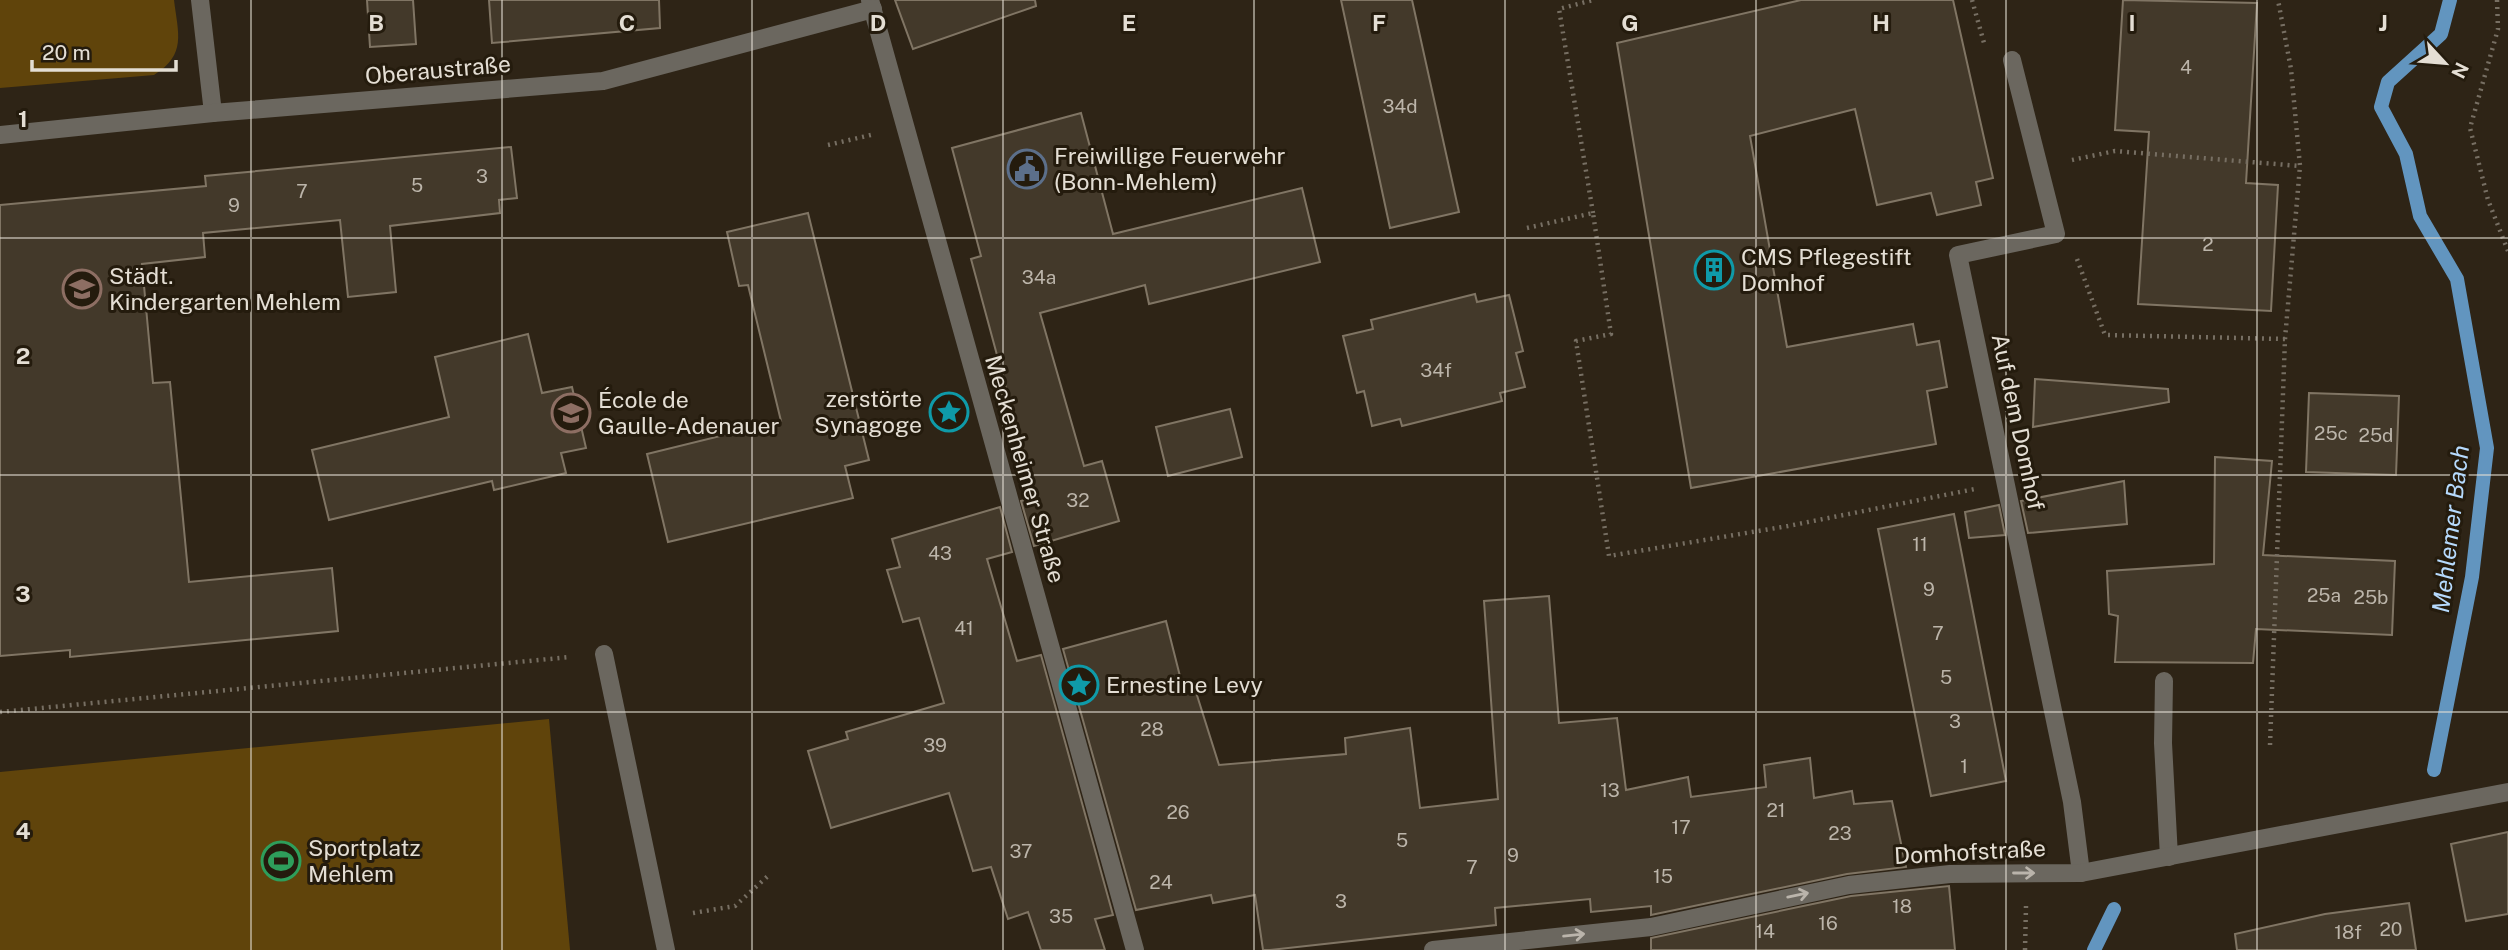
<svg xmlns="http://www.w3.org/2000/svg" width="2508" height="950" viewBox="0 0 2508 950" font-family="'Public Sans',sans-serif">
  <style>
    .green { fill: #60440b }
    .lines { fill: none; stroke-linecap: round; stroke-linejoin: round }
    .stream { stroke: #6295bf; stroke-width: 14 }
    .building { fill: #43392a; stroke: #807564; stroke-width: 2 }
    .path { stroke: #776f63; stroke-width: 4.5; stroke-dasharray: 2 5; stroke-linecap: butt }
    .minor { stroke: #6b675f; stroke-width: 18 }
    .oneway { stroke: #bab4ab }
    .grid { fill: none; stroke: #e4ded4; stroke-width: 2; stroke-opacity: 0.55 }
    .labels { text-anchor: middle; stroke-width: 6; stroke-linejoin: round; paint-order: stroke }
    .number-label { font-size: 19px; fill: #bcb5aa }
    .street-label { font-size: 23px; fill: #e4ded4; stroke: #241b0d }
    .poi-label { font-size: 23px; fill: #e4ded4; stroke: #241b0d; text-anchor: start }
    .water-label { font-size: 24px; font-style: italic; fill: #b6dafd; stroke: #241b0d }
    .grid-label { font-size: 23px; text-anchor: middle; font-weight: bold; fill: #e4ded4; stroke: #241b0d; stroke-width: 6; stroke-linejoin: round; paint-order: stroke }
  </style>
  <rect width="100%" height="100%" fill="#2e2416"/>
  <g class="green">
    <path d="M0,0H174C178,34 187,54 154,75L0,88Z"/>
    <path d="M549,719L570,950H0V772Z"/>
  </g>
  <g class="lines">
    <g class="stream">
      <path d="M2434,770L2472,577L2487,448L2457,279L2420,216L2406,154L2381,107L2388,82L2441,34L2450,0"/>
      <path d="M2094,950L2114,909"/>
    </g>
  </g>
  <g class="building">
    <path d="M367,0H413L416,44L370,47Z"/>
    <path d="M489,0H659L660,28L492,43Z"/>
    <path d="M895,0H1035L1036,6L913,49Z"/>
    <path d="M1341,0H1412L1459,212L1390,228Z"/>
    <path d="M1801,0H1953L1993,178L1976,182L1981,205L1937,215L1931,193L1877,205L1855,109L1750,136L1787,347L1913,324L1917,345L1939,341L1947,387L1927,391L1936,444L1691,488L1617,43Z"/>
    <path d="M2123,0L2257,3L2246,183L2278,185L2271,311L2138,304L2149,132L2115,130Z"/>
    <path d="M1081,113L1113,234L1302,188L1320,262L1149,304L1145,285L1040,313L1084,466L1102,461L1119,521L1034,546L1021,501L1031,498L1002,394L1007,392L971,259L981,256L952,148Z"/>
    <path d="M511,147L517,198L499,200L500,213L390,226L396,292L348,297L340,220L203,233L205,257L142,264L153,383L170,382L189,582L332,568L338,631L70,657V650L0,656V205L206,186L205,176Z"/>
    <path d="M808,213L869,460L845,466L853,498L668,542L647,454L781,421L748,285L739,286L727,232Z"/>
    <path d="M1475,294L1477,302L1509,295L1523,351L1516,353L1525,387L1500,393L1502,401L1402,426L1400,419L1372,426L1364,391L1357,393L1343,336L1373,329L1371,320Z"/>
    <path d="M528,334L542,393L572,387L586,448L561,453L566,473L494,490L492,481L329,520L312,450L449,417L435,357Z"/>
    <path d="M2035,379L2168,389L2169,402L2033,427Z"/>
    <path d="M2309,393L2399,396L2396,475L2306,472Z"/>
    <path d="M1230,409L1242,457L1168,476L1156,427Z"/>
    <path d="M2215,457L2272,461L2263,555L2395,561L2392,635L2256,629L2253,663L2115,662L2118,616L2109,614L2107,571L2214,564Z"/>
    <path d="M2124,481L2127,524L2028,533L2021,501Z"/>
    <path d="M1999,505L2005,535L1969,538L1965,512Z"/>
    <path d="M1000,507L1012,552L987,559L1017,661L1041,655L1113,915L1095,919L1105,950H1041L1028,912L1008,919L991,867L973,871L949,793L831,828L808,751L848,739L846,732L944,703L919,618L903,622L887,570L900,567L892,539Z"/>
    <path d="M1954,514L2006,781L1931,796L1878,529Z"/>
    <path d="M1549,596L1559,723L1617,718L1626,790L1688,777L1691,797L1766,787L1764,765L1810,758L1814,798L1852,791L1854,804L1892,801L1906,867L1847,874L1651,915V906L1591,912L1590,899L1495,908L1496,925L1270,950H1263L1255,895L1213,903L1211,895L1136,910L1063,649L1166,621L1184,692L1195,689L1219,765L1346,754L1345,738L1410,728L1420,808L1498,799L1484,601Z"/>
    <path d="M2508,832V914L2466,921L2451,844Z"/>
    <path d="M1949,886L1955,950H1651V938L1851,896Z"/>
    <path d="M2409,903L2416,950H2237L2235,934L2325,914Z"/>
  </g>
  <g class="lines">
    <g class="path">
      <path d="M1972,0L1984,43"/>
      <path d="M2497,0L2498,29L2470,128L2488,200L2508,251"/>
      <path d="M828,145L875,134"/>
      <path d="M2072,160L2115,151L2300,166"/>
      <path d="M1593,213L1559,9L1593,0"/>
      <path d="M1527,228L1593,213L1611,334L1576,341L1609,556L1788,526L1975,489"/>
      <path d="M2077,259L2105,335L2285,339"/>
      <path d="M0,712L570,657"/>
      <path d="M2270,745L2285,339L2300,166L2291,69L2278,0"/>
      <path d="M693,913L735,906L769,875"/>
      <path d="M2025,950L2026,906"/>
    </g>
    <g class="minor">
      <path d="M200,0L213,113"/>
      <path d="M870,0L1135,950"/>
      <path d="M2012,60L2056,234L1958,255L2072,802L2081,873"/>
      <path d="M0,135L213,113L603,81L873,9"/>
      <path d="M604,654L666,950"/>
      <path d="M2164,681L2163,743L2169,857"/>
      <path d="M1433,950L1651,927L1849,885L1950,874L2081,873L2508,792"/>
    </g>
  </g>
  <defs><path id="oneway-shaft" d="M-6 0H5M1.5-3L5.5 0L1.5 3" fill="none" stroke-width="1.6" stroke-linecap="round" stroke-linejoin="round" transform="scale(1.75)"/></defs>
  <g class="oneway">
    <use href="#oneway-shaft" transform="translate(2024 873)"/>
    <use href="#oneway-shaft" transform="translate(1798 895) rotate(-12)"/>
    <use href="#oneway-shaft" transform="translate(1574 935) rotate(-6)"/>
  </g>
  <path class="grid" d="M251,0V950M502,0V950M752,0V950M1003,0V950M1254,0V950M1505,0V950M1756,0V950M2006,0V950M2257,0V950M0,238H2508M0,475H2508M0,712H2508"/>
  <defs>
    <symbol id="civic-ring" viewBox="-11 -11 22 22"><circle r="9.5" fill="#241b0d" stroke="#5c6f8a" stroke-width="1.5"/><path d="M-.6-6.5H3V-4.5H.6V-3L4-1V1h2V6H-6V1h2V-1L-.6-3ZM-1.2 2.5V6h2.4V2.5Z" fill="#5c6f8a"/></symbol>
    <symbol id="building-ring" viewBox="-11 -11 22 22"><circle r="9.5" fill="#241b0d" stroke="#0f9aa8" stroke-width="1.5"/><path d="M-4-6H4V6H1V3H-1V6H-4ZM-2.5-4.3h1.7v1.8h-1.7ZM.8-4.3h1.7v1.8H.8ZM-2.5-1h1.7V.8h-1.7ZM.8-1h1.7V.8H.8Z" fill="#0f9aa8"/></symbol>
    <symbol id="school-ring" viewBox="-11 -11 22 22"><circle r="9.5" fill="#241b0d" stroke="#8d6e63" stroke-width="1.5"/><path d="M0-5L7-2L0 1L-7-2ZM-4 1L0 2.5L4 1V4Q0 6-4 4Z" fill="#8d6e63"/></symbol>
    <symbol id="sight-ring" viewBox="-11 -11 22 22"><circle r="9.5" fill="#241b0d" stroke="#0f9aa8" stroke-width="1.5"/><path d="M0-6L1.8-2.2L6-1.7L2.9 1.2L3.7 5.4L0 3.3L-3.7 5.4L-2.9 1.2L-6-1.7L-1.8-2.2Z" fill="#0f9aa8"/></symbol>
    <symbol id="stadium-ring" viewBox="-11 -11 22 22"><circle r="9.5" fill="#241b0d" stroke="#2e9e5b" stroke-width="1.5"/><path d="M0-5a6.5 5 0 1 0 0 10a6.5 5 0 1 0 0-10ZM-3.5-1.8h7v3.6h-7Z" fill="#2e9e5b"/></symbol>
  </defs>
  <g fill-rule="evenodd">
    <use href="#civic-ring" x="1005" y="147" width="44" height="44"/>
    <use href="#building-ring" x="1692" y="248" width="44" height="44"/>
    <use href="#school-ring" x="60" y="267" width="44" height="44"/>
    <use href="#sight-ring" x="927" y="390" width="44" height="44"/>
    <use href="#school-ring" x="549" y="391" width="44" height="44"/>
    <use href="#sight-ring" x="1057" y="663" width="44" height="44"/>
    <use href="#stadium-ring" x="259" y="839" width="44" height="44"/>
  </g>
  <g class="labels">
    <g class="number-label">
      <text x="2186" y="74">4</text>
      <text x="1400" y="113">34d</text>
      <text x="482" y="183">3</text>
      <text x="417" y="192">5</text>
      <text x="302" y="198">7</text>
      <text x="234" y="212">9</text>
      <text x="2208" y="251">2</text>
      <text x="1039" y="284">34a</text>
      <text x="1436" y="377">34f</text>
      <text x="2331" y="440">25c</text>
      <text x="2376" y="442">25d</text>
      <text x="1078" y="507">32</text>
      <text x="1920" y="551">11</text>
      <text x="940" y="560">43</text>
      <text x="1929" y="596">9</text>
      <text x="2324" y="602">25a</text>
      <text x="2371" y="604">25b</text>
      <text x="964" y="635">41</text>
      <text x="1938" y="640">7</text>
      <text x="1946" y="684">5</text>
      <text x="1955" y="728">3</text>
      <text x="1152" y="736">28</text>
      <text x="935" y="752">39</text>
      <text x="1964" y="773">1</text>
      <text x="1610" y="797">13</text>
      <text x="1776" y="817">21</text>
      <text x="1178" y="819">26</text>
      <text x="1681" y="834">17</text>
      <text x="1840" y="840">23</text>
      <text x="1402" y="847">5</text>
      <text x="1021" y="858">37</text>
      <text x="1513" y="862">9</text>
      <text x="1472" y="874">7</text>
      <text x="1663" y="883">15</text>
      <text x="1161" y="889">24</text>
      <text x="1341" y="908">3</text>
      <text x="1902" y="913">18</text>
      <text x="1061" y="923">35</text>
      <text x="1828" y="930">16</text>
      <text x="2391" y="936">20</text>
      <text x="1765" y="938">14</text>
      <text x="2348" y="939">18f</text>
    </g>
    <g class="street-label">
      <text transform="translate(438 70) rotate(-5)" y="8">Oberaustraße</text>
      <text transform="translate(2018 422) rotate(78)" y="8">Auf dem Domhof</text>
      <text transform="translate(1025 469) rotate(74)" y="8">Meckenheimer Straße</text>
      <text transform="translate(1970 852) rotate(-3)" y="8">Domhofstraße</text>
    </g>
    <g class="poi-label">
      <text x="1054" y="164">Freiwillige Feuerwehr<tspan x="1054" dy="26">(Bonn-Mehlem)</tspan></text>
      <text x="1741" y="265">CMS Pflegestift<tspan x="1741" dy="26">Domhof</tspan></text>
      <text x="109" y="284">Städt.<tspan x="109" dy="26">Kindergarten Mehlem</tspan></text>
      <text x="922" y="407" text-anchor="end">zerstörte<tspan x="922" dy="26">Synagoge</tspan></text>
      <text x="598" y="408">École de<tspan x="598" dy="26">Gaulle-Adenauer</tspan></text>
      <text x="1106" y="693">Ernestine Levy</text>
      <text x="308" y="856">Sportplatz<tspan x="308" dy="26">Mehlem</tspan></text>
    </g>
    <g class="water-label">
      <text transform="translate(2451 529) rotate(-83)" y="8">Mehlemer Bach</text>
    </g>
  </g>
  <g class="grid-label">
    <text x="376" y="31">B</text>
    <text x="627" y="31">C</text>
    <text x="878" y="31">D</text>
    <text x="1129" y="31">E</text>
    <text x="1379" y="31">F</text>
    <text x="1630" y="31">G</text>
    <text x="1881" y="31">H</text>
    <text x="2132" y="31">I</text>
    <text x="2383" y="31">J</text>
    <text x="23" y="127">1</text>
    <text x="23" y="364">2</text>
    <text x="23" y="602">3</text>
    <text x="23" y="839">4</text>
  </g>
  <g transform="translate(2445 63) rotate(116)" stroke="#241b0d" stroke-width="5" paint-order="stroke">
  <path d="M0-5L12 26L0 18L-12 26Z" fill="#e4ded4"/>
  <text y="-10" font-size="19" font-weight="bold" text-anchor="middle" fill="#e4ded4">N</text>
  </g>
  <path d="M32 60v10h144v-10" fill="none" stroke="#e4ded4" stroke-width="3.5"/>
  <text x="42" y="60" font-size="21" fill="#e4ded4" stroke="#241b0d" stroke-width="5" paint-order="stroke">20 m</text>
</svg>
